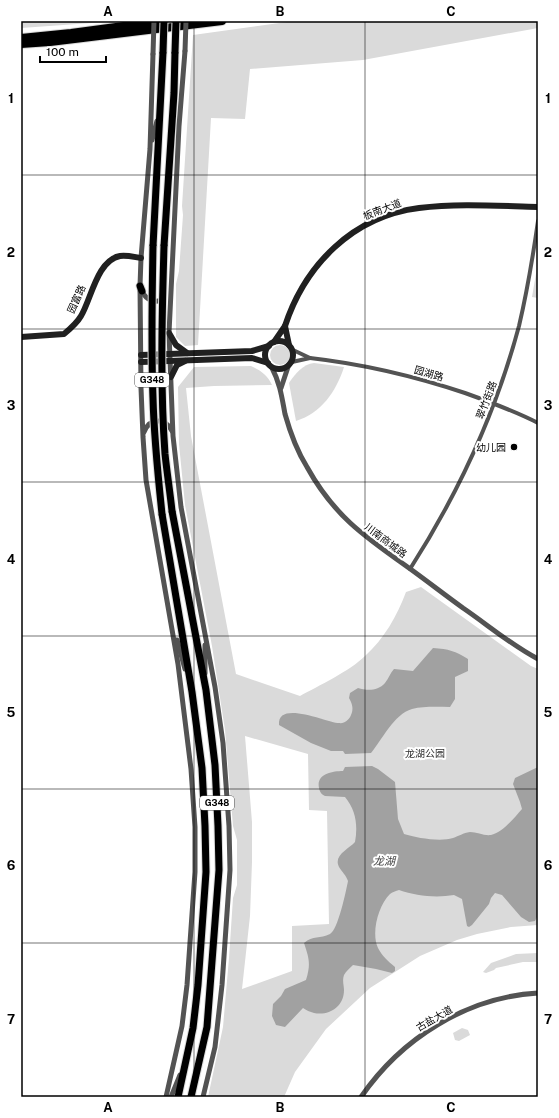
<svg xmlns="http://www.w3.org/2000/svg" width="559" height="1118" viewBox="0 0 559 1118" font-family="'Public Sans','Noto Sans SC',sans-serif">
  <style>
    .green { fill: #dadada; fill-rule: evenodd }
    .water { fill: #a1a1a1 }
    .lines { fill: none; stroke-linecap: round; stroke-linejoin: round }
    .trunk-casing { stroke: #dbdbdb; stroke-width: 9 }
    .motorway-casing { stroke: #dbdbdb; stroke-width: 10 }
    .minor { stroke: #535353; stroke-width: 4 }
    .tertiary { stroke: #535353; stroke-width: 5 }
    .secondary { stroke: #202020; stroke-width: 6 }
    .trunk { stroke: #000; stroke-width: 7 }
    .motorway { stroke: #000; stroke-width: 8 }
    .trunk-bridge-casing { stroke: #dbdbdb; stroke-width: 9; stroke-linecap: butt }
    .tertiary-bridge { stroke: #535353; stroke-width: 5 }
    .trunk-bridge { stroke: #000; stroke-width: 7 }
    .grid { fill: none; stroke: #000; stroke-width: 1; stroke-opacity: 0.55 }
    .poi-dot { fill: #000; stroke: #fff; stroke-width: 1.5 }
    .labels { text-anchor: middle; stroke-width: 4; stroke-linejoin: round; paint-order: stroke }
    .shield { fill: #fff; stroke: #4c4c4c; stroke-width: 1 }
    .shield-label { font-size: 9px; font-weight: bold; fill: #000 }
    .street-label { font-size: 10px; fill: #000; stroke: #fff }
    .poi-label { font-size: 10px; fill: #000; stroke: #fff; text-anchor: end }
    .park-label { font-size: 10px; fill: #313131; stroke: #fff }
    .water-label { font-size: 11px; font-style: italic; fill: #424242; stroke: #fff }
    .neatline { fill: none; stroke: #000; stroke-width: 1.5 }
    .grid-label { font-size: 13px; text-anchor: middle; font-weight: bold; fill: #000 }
  </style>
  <rect width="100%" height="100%" fill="#fff"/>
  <g class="green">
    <path d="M21,21H120L21,28Z"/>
    <path d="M294,21H538V28L363,60L250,69L245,119L211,118L198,345L185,346L176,337V284L179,271L183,215L182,206L193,35Z"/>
    <path d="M538,262V298L532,297Z"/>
    <circle cx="280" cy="355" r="10"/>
    <path d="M314,363L344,367C336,392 321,413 296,421L289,383C295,374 303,364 314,363Z"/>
    <path d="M251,366C260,370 268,375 272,385L214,386L186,388L191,436L236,674L300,696C318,686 350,671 365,656C384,639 397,616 406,592L421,587L531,666L538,669V925L511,927L477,934L457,940L420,956L370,988L326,1029L295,1072L284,1097H208L223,1027L229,958L233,898L237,885V840L233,826L225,730L212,646L185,505L179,444L178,387L194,367ZM245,736L308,754L309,810L327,811L329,924L292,926V971L242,989L250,916L252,862V822Z"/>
    <path d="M538,953V962H523L496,968L494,970L486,973L483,972L491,963L516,954Z"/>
    <path d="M462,1028L468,1030L470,1035L459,1041L455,1040L453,1033Z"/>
  </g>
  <g class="water">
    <path d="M433,648C449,649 455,651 468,659V671L455,677V699L450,707C438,707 424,706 412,709C394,714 382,740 371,753L345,754L343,751H331L311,743L279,725C277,699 328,723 339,723C344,724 349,720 351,715C354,709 352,703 349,698L350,693L358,688C367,691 378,691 385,683C389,678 390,673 394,669L413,671Z"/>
    <path d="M372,766L378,769L395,782L398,819L404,834C417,838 440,842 453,838C459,836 463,833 470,832C477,832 484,836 491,835C502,833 515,817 522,809L520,802L513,784L515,778L538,767V915L535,921L529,922L521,917L502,895L495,893L491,898L489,904L472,925L469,927L467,926L462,899L454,895C436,898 416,896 399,890C396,891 392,892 390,894C378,906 371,933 378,948C382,956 388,961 395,967V971L392,973L376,969L353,965C350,968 346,971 344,975C342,981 344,985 344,990C344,1007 329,1016 314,1013C310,1012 306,1010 303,1008L285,1027L276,1025L272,1016L273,1004L281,996L285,989L306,980C311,964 309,958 304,943C313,935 320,939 330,934C338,930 346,891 348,881C346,875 342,872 339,867C333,855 349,849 355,842C358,826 356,810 345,797L325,796C321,794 320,792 319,788C316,774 332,771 343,771L345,767Z"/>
  </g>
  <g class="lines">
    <defs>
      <g id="trunk">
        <path d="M153,246L163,52"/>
        <path d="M164,246L174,93L175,52"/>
        <path d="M140,286L142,291"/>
        <path d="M172,511L206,690L215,765L218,826L219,870L207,1027L191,1097"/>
        <path d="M162,514L192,692L202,768L205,826L206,872L198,985L193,1028L178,1097"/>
      </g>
      <g id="motorway">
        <path d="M21,38L71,33L161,21"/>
        <path d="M21,44L50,42L222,21"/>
      </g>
    </defs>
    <use href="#trunk" class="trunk-casing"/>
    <use href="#motorway" class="motorway-casing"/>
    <g class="minor">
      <path d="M310,358C363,364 414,376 465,393C490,402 515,411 538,423"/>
      <path d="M292,362L310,358L293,350"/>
      <path d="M410,569C458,494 496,412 519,326C527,292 533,256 538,221"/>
    </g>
    <g class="tertiary">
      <path d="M185,51L179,126L169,333L173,436L181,507L215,687L223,743L229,826L230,870L222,985L215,1047L203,1097"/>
      <path d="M153,54L150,149L141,258L140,286L141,388L143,437L146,480L178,664L191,769L195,827V872L187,985L182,1026L166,1097"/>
      <path d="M152,140L157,121"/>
      <path d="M142,291C146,300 155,304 164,299"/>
      <path d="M272,368C280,383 282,398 285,414C290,432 297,451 307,467C334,516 365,537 409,568C427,581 445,595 463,608C488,625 511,645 538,659"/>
      <path d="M281,388L288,367"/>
      <path d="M144,432C150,417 166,418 172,431"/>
      <path d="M177,640L185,669"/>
      <path d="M205,645V673"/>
      <path d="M171,1097L180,1075"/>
      <path d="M361,1097C401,1039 466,997 538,993"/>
    </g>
    <g class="secondary">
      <path d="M285,326C305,265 353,216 419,208C458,203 499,206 538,207"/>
      <path d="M169,333L176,345L187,353"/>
      <path d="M21,337L64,334C70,329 77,323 81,316C91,300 97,260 120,256C127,255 134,257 141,258"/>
      <circle cx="279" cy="355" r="14"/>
      <path d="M274,342L285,326L289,345"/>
      <path d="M141,355L252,351L269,346"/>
      <path d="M141,362L252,358L268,363"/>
      <path d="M171,377L177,365L185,361"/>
    </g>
    <use href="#trunk" class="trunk"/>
    <use href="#motorway" class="motorway"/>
    <defs>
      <g id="trunk-bridge">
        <path d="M163,52L164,21"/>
        <path d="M175,52L176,21"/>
        <path d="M153,246C152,297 151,348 153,398C154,437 158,476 162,514"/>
        <path d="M164,246C162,315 160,385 165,454C167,473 170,492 172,511"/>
      </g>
    </defs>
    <use href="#trunk-bridge" class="trunk-bridge-casing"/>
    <g class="tertiary-bridge">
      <path d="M185,51L186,21"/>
      <path d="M153,54L154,21"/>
    </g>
    <use href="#trunk-bridge" class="trunk-bridge"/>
  </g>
  <path class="grid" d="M194,21V1097M365,21V1097M21,175H538M21,329H538M21,482H538M21,636H538M21,789H538M21,943H538"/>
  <circle class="poi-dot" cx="514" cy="447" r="4"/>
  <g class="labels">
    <g class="shield">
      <rect x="135" y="373" width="34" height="14" rx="3"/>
      <rect x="200" y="796" width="34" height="14" rx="3"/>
    </g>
    <g class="shield-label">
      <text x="152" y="383">G348</text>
      <text x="217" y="806">G348</text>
    </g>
    <g class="street-label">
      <text transform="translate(382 209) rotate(-21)" y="4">板南大道</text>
      <text transform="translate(76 299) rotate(-66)" y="4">园富路</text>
      <text transform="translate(429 373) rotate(16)" y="4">园湖路</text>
      <text transform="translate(486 400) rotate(-69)" y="4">翠竹街路</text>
      <text transform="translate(386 540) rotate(37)" y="4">川南商城路</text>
      <text transform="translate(434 1018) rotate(-30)" y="4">古盐大道</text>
    </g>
    <g class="poi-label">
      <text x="506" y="451">幼儿园</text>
    </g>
    <g class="park-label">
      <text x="425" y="757">龙湖公园</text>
    </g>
    <g class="water-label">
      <text x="384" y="865">龙湖</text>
    </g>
  </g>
  <rect width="559" height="1118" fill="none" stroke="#ffffff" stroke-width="44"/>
  <path d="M40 56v6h66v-6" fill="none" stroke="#000000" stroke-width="2"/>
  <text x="46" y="56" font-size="12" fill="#000000" stroke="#ffffff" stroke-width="3" paint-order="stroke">100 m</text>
  <rect x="22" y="22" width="515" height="1074" class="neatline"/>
  <g class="grid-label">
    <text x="108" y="16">A</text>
    <text x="280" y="16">B</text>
    <text x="451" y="16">C</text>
    <text x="11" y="103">1</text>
    <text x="548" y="103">1</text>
    <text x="11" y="257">2</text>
    <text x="548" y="257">2</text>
    <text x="11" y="410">3</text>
    <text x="548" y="410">3</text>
    <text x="11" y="564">4</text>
    <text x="548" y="564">4</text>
    <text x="11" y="717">5</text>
    <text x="548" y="717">5</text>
    <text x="11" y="870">6</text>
    <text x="548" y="870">6</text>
    <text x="11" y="1024">7</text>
    <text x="548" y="1024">7</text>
    <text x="108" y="1112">A</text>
    <text x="280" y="1112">B</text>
    <text x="451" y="1112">C</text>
  </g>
</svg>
